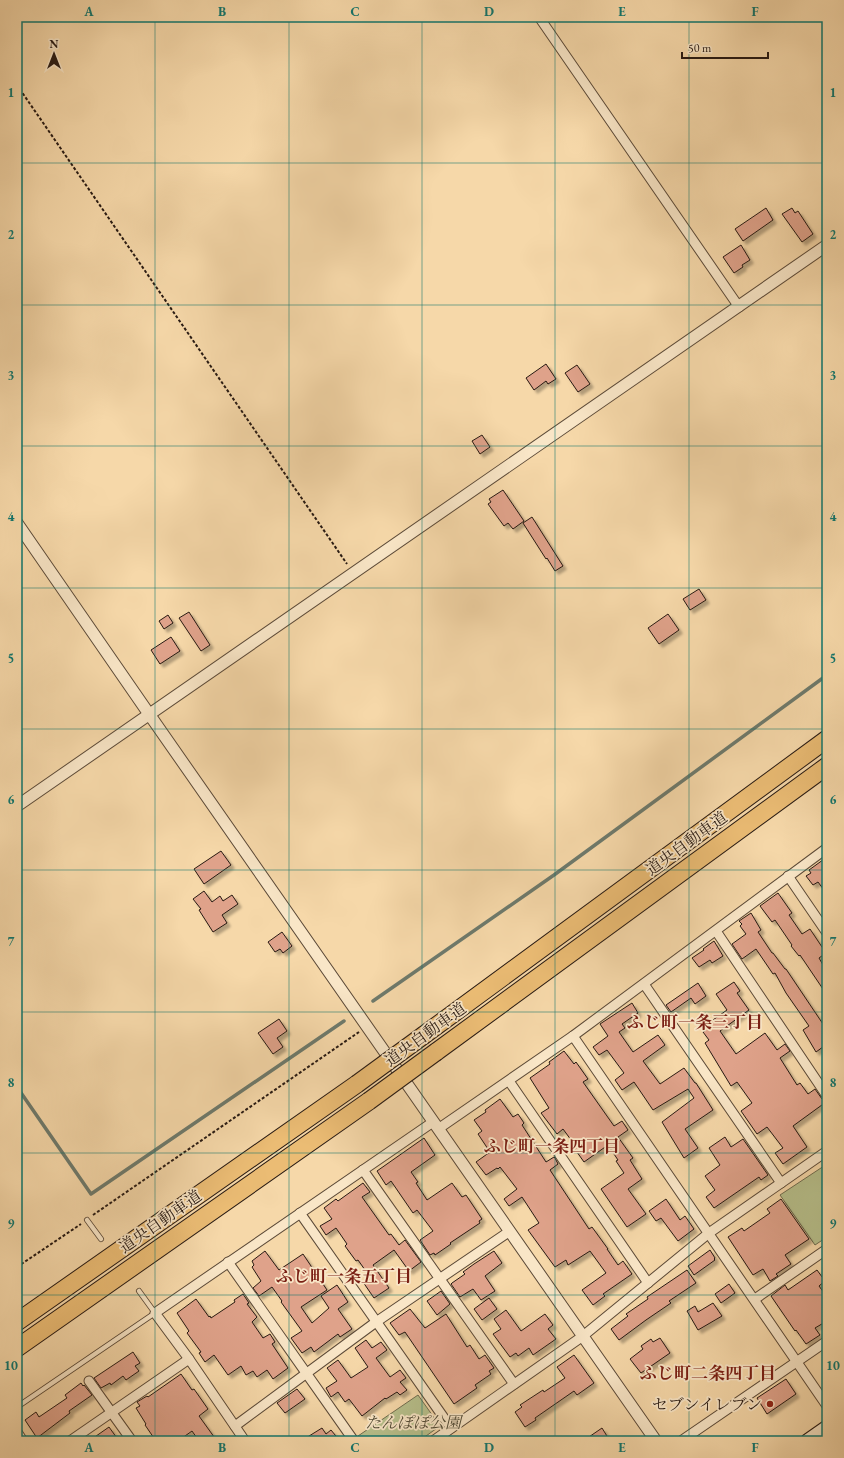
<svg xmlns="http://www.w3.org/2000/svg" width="844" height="1458" viewBox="0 0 844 1458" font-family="'EB Garamond','Noto Serif JP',serif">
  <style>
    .green { fill: #b7c08c; stroke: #706d50 }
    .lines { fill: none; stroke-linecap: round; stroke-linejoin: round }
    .stream { stroke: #6e7a6c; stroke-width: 3.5 }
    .building { fill: #dfa28a; stroke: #281a13; filter: url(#shadow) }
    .service-casing { stroke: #5c4a38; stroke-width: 6 }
    .minor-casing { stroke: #5c4a38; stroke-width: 11 }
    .tertiary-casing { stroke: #5c4a38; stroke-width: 13 }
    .secondary-casing { stroke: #281a13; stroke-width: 15 }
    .motorway-casing { stroke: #281a13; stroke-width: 19 }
    .path { stroke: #281a13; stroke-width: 2; stroke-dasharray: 3 2; stroke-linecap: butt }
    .service { stroke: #f9e6c7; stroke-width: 4.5 }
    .minor { stroke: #f9e6c7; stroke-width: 9 }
    .tertiary { stroke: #f9e6c7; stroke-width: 11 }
    .secondary { stroke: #f9e6c7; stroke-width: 13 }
    .motorway { stroke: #ebbc74; stroke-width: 17 }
    .motorway-bridge-casing { stroke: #281a13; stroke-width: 19; stroke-linecap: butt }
    .motorway-bridge { stroke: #ebbc74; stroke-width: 17 }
    .grid { fill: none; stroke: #0f766e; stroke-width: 1; stroke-opacity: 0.55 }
    .poi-dot { fill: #8f2418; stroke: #f9e6c7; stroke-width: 1.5 }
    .labels { text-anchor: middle; stroke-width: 3.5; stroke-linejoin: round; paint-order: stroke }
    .street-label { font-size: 16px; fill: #281a13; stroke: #f9e6c7 }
    .poi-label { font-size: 16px; fill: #281a13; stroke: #f9e6c7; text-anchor: end }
    .park-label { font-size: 16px; font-style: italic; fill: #534c37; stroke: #f9e6c7 }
    .neighbourhood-label { font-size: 17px; font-weight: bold; fill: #7a1f14; stroke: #f9e6c7 }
    .neatline { fill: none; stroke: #0f766e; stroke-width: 1.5 }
    .grid-label { font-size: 13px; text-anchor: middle; font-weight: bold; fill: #0f766e }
  </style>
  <defs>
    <filter id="shadow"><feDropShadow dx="3.5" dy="3.5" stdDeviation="1" flood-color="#0004"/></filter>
  </defs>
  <rect width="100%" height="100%" fill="#f6d8a9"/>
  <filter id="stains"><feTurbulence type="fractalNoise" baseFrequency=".005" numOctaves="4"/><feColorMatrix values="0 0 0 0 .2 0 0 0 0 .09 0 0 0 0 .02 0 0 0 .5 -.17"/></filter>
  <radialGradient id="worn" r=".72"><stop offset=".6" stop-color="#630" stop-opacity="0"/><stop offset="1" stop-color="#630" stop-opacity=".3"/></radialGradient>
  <g class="green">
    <path d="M827,1164V1237L815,1245L780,1195Z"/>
    <path d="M418,1395L440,1426L419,1441H362L358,1436Z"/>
  </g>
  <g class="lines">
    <g class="stream">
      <path d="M373,1001L554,875L827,675"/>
      <path d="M17,1087L91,1194L344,1021"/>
    </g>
  </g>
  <g class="building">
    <path d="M766,208L773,220L743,241L735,229Z"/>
    <path d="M792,208L795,213L798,211L813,234L802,242L782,214Z"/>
    <path d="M741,245L750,260L742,265L743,267L734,273L723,257Z"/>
    <path d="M546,364L556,379L548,384L546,381L534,390L526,378Z"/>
    <path d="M577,365L590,384L578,392L565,373Z"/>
    <path d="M482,435L490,447L480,454L472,441Z"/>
    <path d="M503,490L524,521L513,529L508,523L504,526L488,504L491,502L489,499Z"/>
    <path d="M532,517L563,566L555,571L547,558L546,559L523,523Z"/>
    <path d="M699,589L706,600L690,610L683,599Z"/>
    <path d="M189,612L210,645L201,651L179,618Z"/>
    <path d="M668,614L679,630L659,644L648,628Z"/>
    <path d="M168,615L173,623L164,629L159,621Z"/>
    <path d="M171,637L180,651L160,664L151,650Z"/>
    <path d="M221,851L231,865L204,884L194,869Z"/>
    <path d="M827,857V894L818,882L813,885L806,876L811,873L809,870Z"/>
    <path d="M204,891L212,902L220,896L223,901L232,895L238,904L222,915L227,923L213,932L199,910L201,909L193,899Z"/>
    <path d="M778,893L792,913L789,915L802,934L810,929L826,953L819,958L827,972V995L800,955L799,956L791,946L792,945L775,920L772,922L760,906Z"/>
    <path d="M751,913L761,930L758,932L772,953H773L785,969H786L827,1030V1044L816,1052L803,1030L809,1026L786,993L775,973L773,974L756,949L742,959L732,944L746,934L740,926L742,924L739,921Z"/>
    <path d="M282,932L292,946L283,953L280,949L275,952L268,942Z"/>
    <path d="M714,941L723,956L712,963L710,960L699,967L692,958L704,950L703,949Z"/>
    <path d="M734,982L740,991L737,993L749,1010L720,1031L736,1054L765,1033L777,1050L785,1044L790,1051L780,1058L797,1085L800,1083L808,1094L815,1089L822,1099L826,1102L793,1126L807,1147L783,1164L775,1153L783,1148L767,1127L757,1134L741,1111L752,1103L737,1082L731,1086L705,1043L709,1040L703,1032L706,1030L703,1027L727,1010L716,994Z"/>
    <path d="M698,983L706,996L695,1004L691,998L671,1012L666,1005Z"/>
    <path d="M632,1003L638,1013L622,1024L625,1028L619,1032L633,1052L658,1035L665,1045L643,1061L660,1084L684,1068L695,1083H696L713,1110L685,1129L698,1148L684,1158L662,1122L694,1098L688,1089L653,1110L634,1082L622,1090L615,1080L624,1073L607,1050L599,1055L593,1047L608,1036L600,1024Z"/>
    <path d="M279,1019L287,1031L277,1038L283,1047L273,1054L258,1033Z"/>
    <path d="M564,1051L574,1064L576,1062L588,1079L583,1082L614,1126L622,1121L628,1130L618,1137L633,1158L630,1160L642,1179L628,1189L646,1214L627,1227L601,1189L624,1173L616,1161L618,1160L608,1145L584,1162L572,1145L574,1144L563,1129L557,1134L541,1113L549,1108L530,1078L550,1064L549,1062Z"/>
    <path d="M500,1099L513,1117L518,1114L524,1123L522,1125L546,1162L554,1157L555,1158L558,1164L550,1170L589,1229L592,1227L608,1249H607L618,1265L623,1261L632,1274L603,1294L605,1296L593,1305L582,1290L606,1273L590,1251L568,1265L566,1260L555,1267L528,1230L539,1223L522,1197L509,1206L504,1199L517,1189L500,1167L498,1169L497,1168L486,1175L476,1162L490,1152L478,1134L482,1131L474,1120L486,1112L485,1110Z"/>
    <path d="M725,1137L731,1147L743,1139L768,1175L761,1180L759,1177L714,1208L706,1197L715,1190L705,1176L720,1165L709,1148Z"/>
    <path d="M424,1138L435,1155L411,1172L418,1182L416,1183L427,1200L452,1183L462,1197L466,1195L482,1219L479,1221L480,1223L450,1243L451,1244L435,1255L434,1253L430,1255L420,1240L433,1231L417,1210L413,1213L391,1181L386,1185L377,1171Z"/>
    <path d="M363,1183L370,1192L362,1197L389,1235L391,1234L399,1245L405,1240L421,1262L409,1271L394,1250L373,1265L389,1288L374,1298L363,1282L370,1277L358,1260L356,1261L345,1246L347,1244L336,1228L326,1235L320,1226L332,1219L324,1208L336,1199L338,1201Z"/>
    <path d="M666,1199L680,1220L685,1216L694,1229L678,1241L661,1218L656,1221L649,1211Z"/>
    <path d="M781,1199L809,1239L785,1255L791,1264L776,1274L778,1276L770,1281L763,1269L753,1275L728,1237L742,1228L744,1231L770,1213L767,1209Z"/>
    <path d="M710,1250L715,1258L714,1259L715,1260L694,1275L688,1266Z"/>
    <path d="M265,1251L279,1270L303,1254L327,1290L301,1307L312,1323L329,1308L321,1296L337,1285L348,1302L338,1309L352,1329L340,1337L338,1334L314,1352L311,1347L302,1353L291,1338L302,1331L281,1302L282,1301L272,1287L259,1296L253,1288L261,1281L252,1267L254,1265L252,1261Z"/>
    <path d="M494,1251L502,1263L485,1276L495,1291L481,1300L473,1289L460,1297L451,1284L452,1283L465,1274L463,1272L474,1264Z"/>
    <path d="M687,1270L696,1283L669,1301L671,1303L646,1320L619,1340L611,1329L628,1316L626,1314L648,1299L647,1297Z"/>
    <path d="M817,1270L825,1281L819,1286L827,1297V1321L815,1328L820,1335L806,1344L796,1330L795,1331L771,1296L785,1285L788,1290Z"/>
    <path d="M729,1284L735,1293L721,1303L715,1294Z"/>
    <path d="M441,1291L450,1304L437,1315L427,1301Z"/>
    <path d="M243,1294L249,1303L247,1304L257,1317L252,1322L263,1338L270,1334L275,1342L272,1344L288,1368L273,1379L267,1370L257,1377L253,1371L246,1375L241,1366L228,1375L214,1355L205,1362L199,1353L201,1352L187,1333L189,1331L177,1313L196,1299L209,1317L210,1316L211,1318L235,1302L234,1300Z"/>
    <path d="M489,1298L497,1309L482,1320L474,1309Z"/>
    <path d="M713,1303L722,1316L698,1330L687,1311L695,1306L698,1312Z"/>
    <path d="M410,1309L425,1328L446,1314L467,1347L470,1345L479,1359L485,1355L494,1368L489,1371L491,1374L475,1385L477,1388L454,1404L405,1332L399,1335L390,1323Z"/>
    <path d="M506,1310L521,1331L545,1314L553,1325L548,1329L556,1339L533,1355L529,1348L518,1356L516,1353L510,1357L493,1334L501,1329L494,1319Z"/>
    <path d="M660,1338L670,1353L641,1373L630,1359L643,1349L641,1346L651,1339L653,1342Z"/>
    <path d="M366,1340L372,1348L381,1342L387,1350L376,1358L390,1377L400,1370L406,1378L400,1382L407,1390L400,1395L397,1392L386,1399L385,1398L362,1416L349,1399L345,1402L338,1392L331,1397L326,1388L337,1381L327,1368L338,1360L351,1378L368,1367L355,1348Z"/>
    <path d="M133,1352L140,1363L135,1366L139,1371L126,1380L123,1376L111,1385L110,1383L101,1388L94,1378Z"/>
    <path d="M574,1355L594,1383L577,1395L574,1391L535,1418L536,1420L525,1427L515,1412L522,1407L520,1405L543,1390L544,1392L565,1378L557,1367Z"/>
    <path d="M181,1374L192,1390L194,1389L208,1409L199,1416L217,1441H199L192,1431L178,1441H156L145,1425L146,1424L136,1408L140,1406L137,1402L147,1396L148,1397Z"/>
    <path d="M786,1379L796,1394L767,1414L757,1398Z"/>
    <path d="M81,1383L83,1386L84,1385L92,1395L69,1411L70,1413L37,1438L25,1420L36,1412L39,1417L67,1398L65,1395Z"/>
    <path d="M297,1389L305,1399L285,1413L277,1403Z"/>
    <path d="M109,1427L119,1441H89Z"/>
    <path d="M322,1428L326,1434L331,1430L340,1441H301Z"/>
    <path d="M602,1428L610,1441H583Z"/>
  </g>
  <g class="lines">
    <defs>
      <g id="service">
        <path d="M87,1220L101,1239"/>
        <path d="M17,1407L155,1313L139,1291"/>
      </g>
      <g id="minor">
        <path d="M539,17L739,307"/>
        <path d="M788,876L827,933"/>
        <path d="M716,931L827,1096"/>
        <path d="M644,984L781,1183"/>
        <path d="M573,1036L827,1406"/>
        <path d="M509,1081L648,1283"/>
        <path d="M438,1129L573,1036L827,848"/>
        <path d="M363,1170L514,1384"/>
        <path d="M300,1213L451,1428"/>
        <path d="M228,1262L354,1441"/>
        <path d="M755,1299L827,1249"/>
        <path d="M89,1381L132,1441"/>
        <path d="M235,1426L376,1322L510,1231"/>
        <path d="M17,1432L23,1441"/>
        <path d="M70,1441L189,1359"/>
        <path d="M245,1441L189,1359L155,1313L433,1122"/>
        <path d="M433,1441L583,1336L709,1233L827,1151"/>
        <path d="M681,1441L827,1341"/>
      </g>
      <g id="tertiary">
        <path d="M17,523L149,714L656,1441"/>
        <path d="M17,806L827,245"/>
      </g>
      <path id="secondary" d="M807,1441L827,1427"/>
      <g id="motorway">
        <path d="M424,1035L827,739"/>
        <path d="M436,1052L827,766"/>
        <path d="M17,1322L357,1084"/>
        <path d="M17,1348L369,1101"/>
      </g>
    </defs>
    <use href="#service" class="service-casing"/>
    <use href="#minor" class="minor-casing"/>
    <use href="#tertiary" class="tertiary-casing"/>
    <use href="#secondary" class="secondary-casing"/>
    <use href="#motorway" class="motorway-casing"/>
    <g class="path">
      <path d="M17,85L347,564"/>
      <path d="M93,1215L359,1032"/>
      <path d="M17,1267L81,1224"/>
    </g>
    <use href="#service" class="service"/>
    <use href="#minor" class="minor"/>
    <use href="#tertiary" class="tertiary"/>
    <use href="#secondary" class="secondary"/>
    <use href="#motorway" class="motorway"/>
    <defs>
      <g id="motorway-bridge">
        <path d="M357,1084L424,1035"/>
        <path d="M369,1101L436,1052"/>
      </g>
    </defs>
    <use href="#motorway-bridge" class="motorway-bridge-casing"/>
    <use href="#motorway-bridge" class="motorway-bridge"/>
  </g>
  <path class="grid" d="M155,17V1441M289,17V1441M422,17V1441M555,17V1441M689,17V1441M17,163H827M17,305H827M17,446H827M17,588H827M17,729H827M17,870H827M17,1012H827M17,1153H827M17,1295H827"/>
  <circle class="poi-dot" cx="770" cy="1404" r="4"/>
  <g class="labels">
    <g class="street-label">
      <text transform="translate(686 843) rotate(-36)" y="6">道央自動車道</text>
      <text transform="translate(425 1034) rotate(-36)" y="6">道央自動車道</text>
      <text transform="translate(160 1221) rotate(-35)" y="6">道央自動車道</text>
    </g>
    <g class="poi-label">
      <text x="762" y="1410">セブンイレブン</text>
    </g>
    <g class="park-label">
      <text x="413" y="1428">たんぽぽ公園</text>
    </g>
    <g class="neighbourhood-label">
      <text x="695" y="1028">ふじ町一条三丁目</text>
      <text x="552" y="1152">ふじ町一条四丁目</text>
      <text x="344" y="1282">ふじ町一条五丁目</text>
      <text x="708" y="1379">ふじ町二条四丁目</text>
    </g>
  </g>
  <rect width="844" height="1458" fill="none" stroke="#f6d8a9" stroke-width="44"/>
  <g transform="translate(54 54)" stroke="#f9e6c7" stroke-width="3" paint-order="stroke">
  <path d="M0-3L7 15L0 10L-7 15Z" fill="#281a13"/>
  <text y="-6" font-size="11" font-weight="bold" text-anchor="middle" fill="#281a13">N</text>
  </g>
  <path d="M682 52v6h86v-6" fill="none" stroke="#281a13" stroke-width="2"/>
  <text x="688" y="52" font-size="12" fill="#281a13" stroke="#f9e6c7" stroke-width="3" paint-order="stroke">50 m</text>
  <rect x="22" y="22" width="800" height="1414" class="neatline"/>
  <g class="grid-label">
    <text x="89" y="16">A</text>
    <text x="222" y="16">B</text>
    <text x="355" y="16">C</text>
    <text x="489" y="16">D</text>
    <text x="622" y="16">E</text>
    <text x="755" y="16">F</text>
    <text x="11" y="97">1</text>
    <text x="833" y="97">1</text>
    <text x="11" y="239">2</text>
    <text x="833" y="239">2</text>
    <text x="11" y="380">3</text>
    <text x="833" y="380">3</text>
    <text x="11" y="521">4</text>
    <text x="833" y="521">4</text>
    <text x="11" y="663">5</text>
    <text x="833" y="663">5</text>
    <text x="11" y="804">6</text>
    <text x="833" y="804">6</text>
    <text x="11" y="946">7</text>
    <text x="833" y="946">7</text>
    <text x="11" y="1087">8</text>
    <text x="833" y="1087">8</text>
    <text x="11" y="1228">9</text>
    <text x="833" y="1228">9</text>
    <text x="11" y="1370">10</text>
    <text x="833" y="1370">10</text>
    <text x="89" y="1452">A</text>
    <text x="222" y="1452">B</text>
    <text x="355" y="1452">C</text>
    <text x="489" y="1452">D</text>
    <text x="622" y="1452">E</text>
    <text x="755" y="1452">F</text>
  </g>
  <rect width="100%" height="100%" filter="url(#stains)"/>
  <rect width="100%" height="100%" fill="url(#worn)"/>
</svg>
